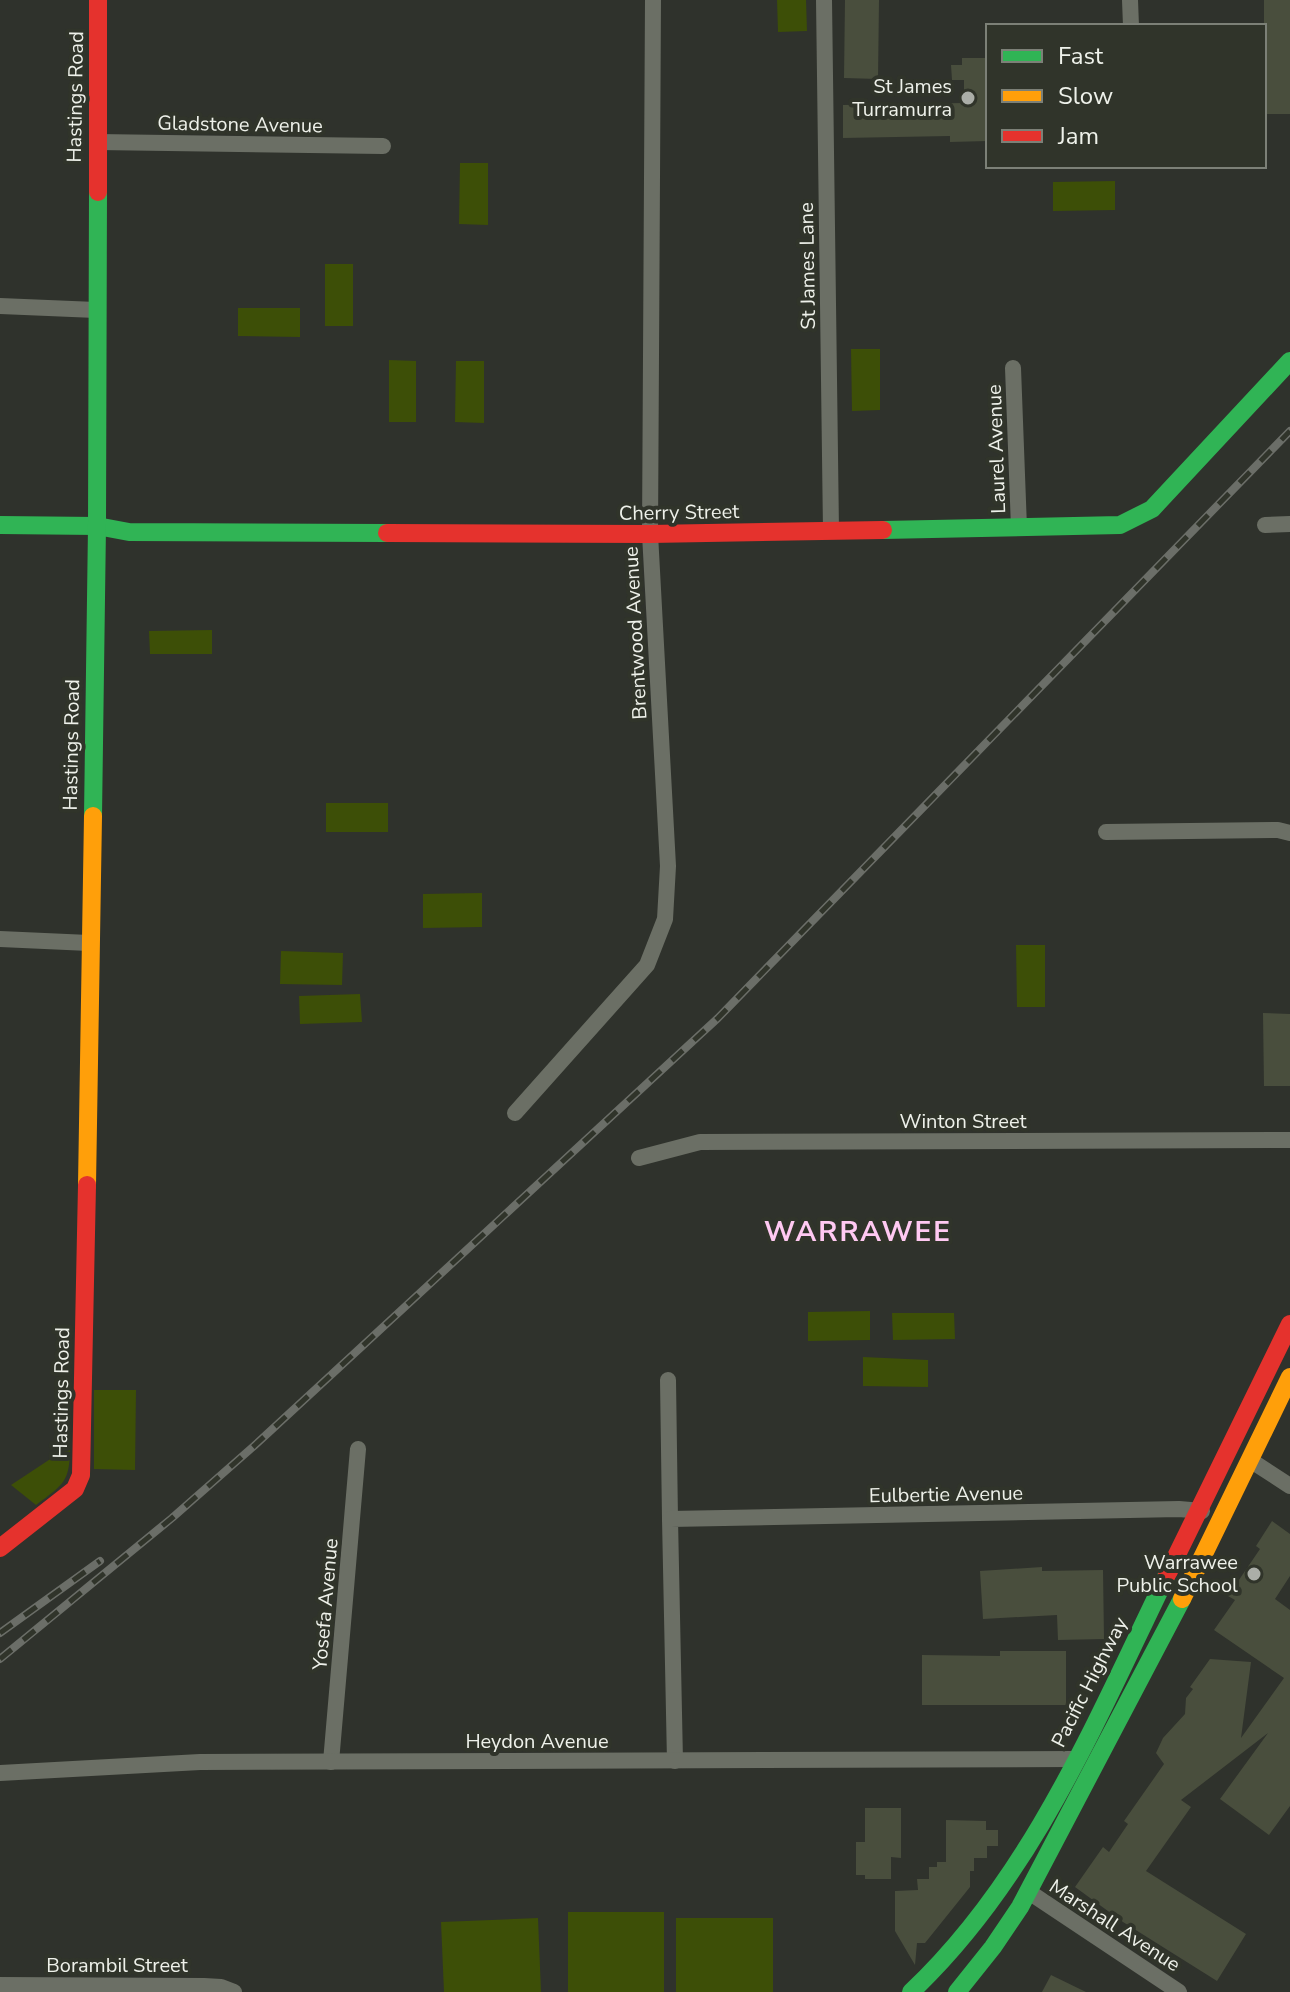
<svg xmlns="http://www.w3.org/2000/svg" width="1290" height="1992" viewBox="0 0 1290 1992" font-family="'Nunito Sans',sans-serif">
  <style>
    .green { fill: #3d4f07 }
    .building { fill: #494e3d }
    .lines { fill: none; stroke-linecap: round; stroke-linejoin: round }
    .street { stroke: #6b6f65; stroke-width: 16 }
    .fast { stroke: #30b455; stroke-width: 18 }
    .slow { stroke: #ff9f0a; stroke-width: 18 }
    .jam { stroke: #e5322d; stroke-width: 18 }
    .rail-casing { stroke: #6b6e68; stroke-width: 8 }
    .rail { stroke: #30342a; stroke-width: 5; stroke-dasharray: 15; stroke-linecap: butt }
    .poi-dot { fill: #abaea8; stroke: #30342a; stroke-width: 3 }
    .labels { text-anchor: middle; stroke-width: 8; stroke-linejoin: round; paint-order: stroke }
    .poi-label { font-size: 20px; fill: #eef1ea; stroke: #30342a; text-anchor: end }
    .street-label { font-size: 20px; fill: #eef1ea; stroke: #30342a }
    .district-label { font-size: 28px; font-weight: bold; letter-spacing: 2px; fill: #ffc9f2; stroke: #30342a }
  </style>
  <rect width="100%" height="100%" fill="#2f322c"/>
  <g class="green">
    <path d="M777,0H806L807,31L778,32Z"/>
    <path d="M460,163H488V225L459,224Z"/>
    <path d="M1115,181V210L1053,211V182Z"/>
    <rect x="325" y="264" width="28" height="62"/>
    <path d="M238,308H300V337L238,336Z"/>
    <path d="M851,349H880V410L852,411Z"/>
    <path d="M389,360L416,361V422H389Z"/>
    <path d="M456,361H484V423L455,422Z"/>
    <path d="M212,630V654H150L149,631Z"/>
    <rect x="326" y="803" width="62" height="29"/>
    <path d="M482,893V927L423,928V894Z"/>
    <path d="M1016,945H1045V1007H1017Z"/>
    <path d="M281,951L343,953L342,985L280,984Z"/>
    <path d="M360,994L362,1022L300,1024L299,996Z"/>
    <path d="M870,1311V1340L808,1341V1312Z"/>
    <path d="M892,1313H954L955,1339L893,1340Z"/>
    <path d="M863,1357L928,1360V1387L863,1386Z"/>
    <path d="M94,1390H136L135,1470L94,1469Z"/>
    <path d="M70,1446C70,1482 64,1484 36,1505L11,1485Z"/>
    <rect x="568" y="1912" width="96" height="80"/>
    <path d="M538,1918L541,1992H444L441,1922Z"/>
    <rect x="676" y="1918" width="97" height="74"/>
  </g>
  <g class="building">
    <path d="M845,0H879L878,79L844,78Z"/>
    <rect x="1264" y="0" width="26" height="114"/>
    <path d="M962,58H988V141L950,142V136L843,138V105L964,103V80H952L951,65H962Z"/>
    <path d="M1263,1013L1290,1014V1086H1264Z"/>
    <path d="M1272,1521L1290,1534V1576L1275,1599L1290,1610V1806L1269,1835L1220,1799L1268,1733L1181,1800L1191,1807L1146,1871L1246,1934L1217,1981L1123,1922L1075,1887L1103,1847L1109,1852L1128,1824L1124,1821L1164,1764L1156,1753L1163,1738L1185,1714L1186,1698L1193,1689L1190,1687L1210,1659L1251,1662L1241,1738L1284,1678L1214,1630L1235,1600L1228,1596L1260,1549L1256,1546Z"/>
    <path d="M1042,1567V1571L1103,1570L1104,1639L1058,1640L1057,1615L983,1619L980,1571Z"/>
    <path d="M1000,1651H1066V1705H922V1655L1000,1656Z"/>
    <path d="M865,1808H901V1858L891,1857V1879H865V1875H856V1842H865Z"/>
    <path d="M946,1820L986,1821V1830H998V1846H987V1858H974V1871H970V1887L925,1943H917L915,1965L895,1931V1891L918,1890L917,1879H929V1867H937V1862H946Z"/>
    <path d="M1051,1975L1086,1992H1042Z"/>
  </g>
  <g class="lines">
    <g class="street">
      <path d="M824,0L831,531"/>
      <path d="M1130,0L1131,26"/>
      <path d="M97,142L383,146"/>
      <path d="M0,306L96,310"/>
      <path d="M1013,368L1019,528"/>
      <path d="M1265,525L1290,524"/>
      <path d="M1106,832L1278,830L1290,833"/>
      <path d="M0,939L89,943"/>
      <path d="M515,1113L647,965L665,919L668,866L650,534L653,0"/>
      <path d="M639,1158L700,1142L1290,1140"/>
      <path d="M668,1380L670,1519"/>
      <path d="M1250,1460L1290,1486"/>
      <path d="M675,1761L670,1519L1179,1509L1202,1511"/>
      <path d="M331,1762L358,1449"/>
      <path d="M0,1773L200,1762L1075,1759"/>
      <path d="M1029,1892L1179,1992"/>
      <path d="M0,1985L204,1986L221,1987L234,1992"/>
    </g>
    <g class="fast">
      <path d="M0,525L97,526L129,532L387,533"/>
      <path d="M883,530L1120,525L1152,509L1290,361"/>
      <path d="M93,816L97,526L98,192"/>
      <path d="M911,1992C1031,1879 1096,1721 1167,1575"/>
      <path d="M957,1992L993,1947L1020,1907L1182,1599"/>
    </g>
    <g class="slow">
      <path d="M87,1185L93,816"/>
      <path d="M1182,1599L1290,1377"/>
    </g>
    <g class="jam">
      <path d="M98,192V0"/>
      <path d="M387,533L650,534L883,530"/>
      <path d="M0,1548L75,1489L81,1475L87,1185"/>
      <path d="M1167,1575L1290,1324"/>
    </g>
    <defs>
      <g id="rail">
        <path d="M0,1633L100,1561"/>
        <path d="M0,1659L172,1518L254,1446L718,1018L1290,431"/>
      </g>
    </defs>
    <use href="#rail" class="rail-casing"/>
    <use href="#rail" class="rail"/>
  </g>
  <g class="poi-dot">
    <circle cx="968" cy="98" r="8"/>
    <circle cx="1254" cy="1574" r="8"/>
  </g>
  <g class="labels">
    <g class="poi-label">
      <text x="952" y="93">St James<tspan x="952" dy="23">Turramurra</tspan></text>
      <text x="1238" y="1569">Warrawee<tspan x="1238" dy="23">Public School</tspan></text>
    </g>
    <g class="street-label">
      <text transform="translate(75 97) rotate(-89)" y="7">Hastings Road</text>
      <text transform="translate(240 124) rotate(1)" y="7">Gladstone Avenue</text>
      <text transform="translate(807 266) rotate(-91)" y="7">St James Lane</text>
      <text transform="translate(996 449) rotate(-92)" y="7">Laurel Avenue</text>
      <text transform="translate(679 512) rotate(-1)" y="7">Cherry Street</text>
      <text transform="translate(635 633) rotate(-93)" y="7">Brentwood Avenue</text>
      <text transform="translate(71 745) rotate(-89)" y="7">Hastings Road</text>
      <text x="963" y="1128">Winton Street</text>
      <text transform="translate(61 1393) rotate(-89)" y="7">Hastings Road</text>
      <text transform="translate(946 1494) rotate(-1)" y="7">Eulbertie Avenue</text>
      <text transform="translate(325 1604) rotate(-85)" y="7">Yosefa Avenue</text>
      <text transform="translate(1089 1682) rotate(-63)" y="7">Pacific Highway</text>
      <text x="537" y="1748">Heydon Avenue</text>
      <text transform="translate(1115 1925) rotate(33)" y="7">Marshall Avenue</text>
      <text x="117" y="1972">Borambil Street</text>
    </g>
    <g class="district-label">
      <text x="858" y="1241">WARRAWEE</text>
    </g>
  </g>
  <rect x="986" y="24" width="280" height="144" fill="#30342a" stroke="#7c8077" stroke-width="2"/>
  <rect x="1002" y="50" width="40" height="12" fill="#30b455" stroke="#7c8077" stroke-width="2"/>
  <text x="1058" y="64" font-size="24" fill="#eef1ea">Fast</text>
  <rect x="1002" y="90" width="40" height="12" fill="#ff9f0a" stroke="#7c8077" stroke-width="2"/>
  <text x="1058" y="104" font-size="24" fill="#eef1ea">Slow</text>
  <rect x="1002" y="130" width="40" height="12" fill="#e5322d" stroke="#7c8077" stroke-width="2"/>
  <text x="1058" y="144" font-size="24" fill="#eef1ea">Jam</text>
</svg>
